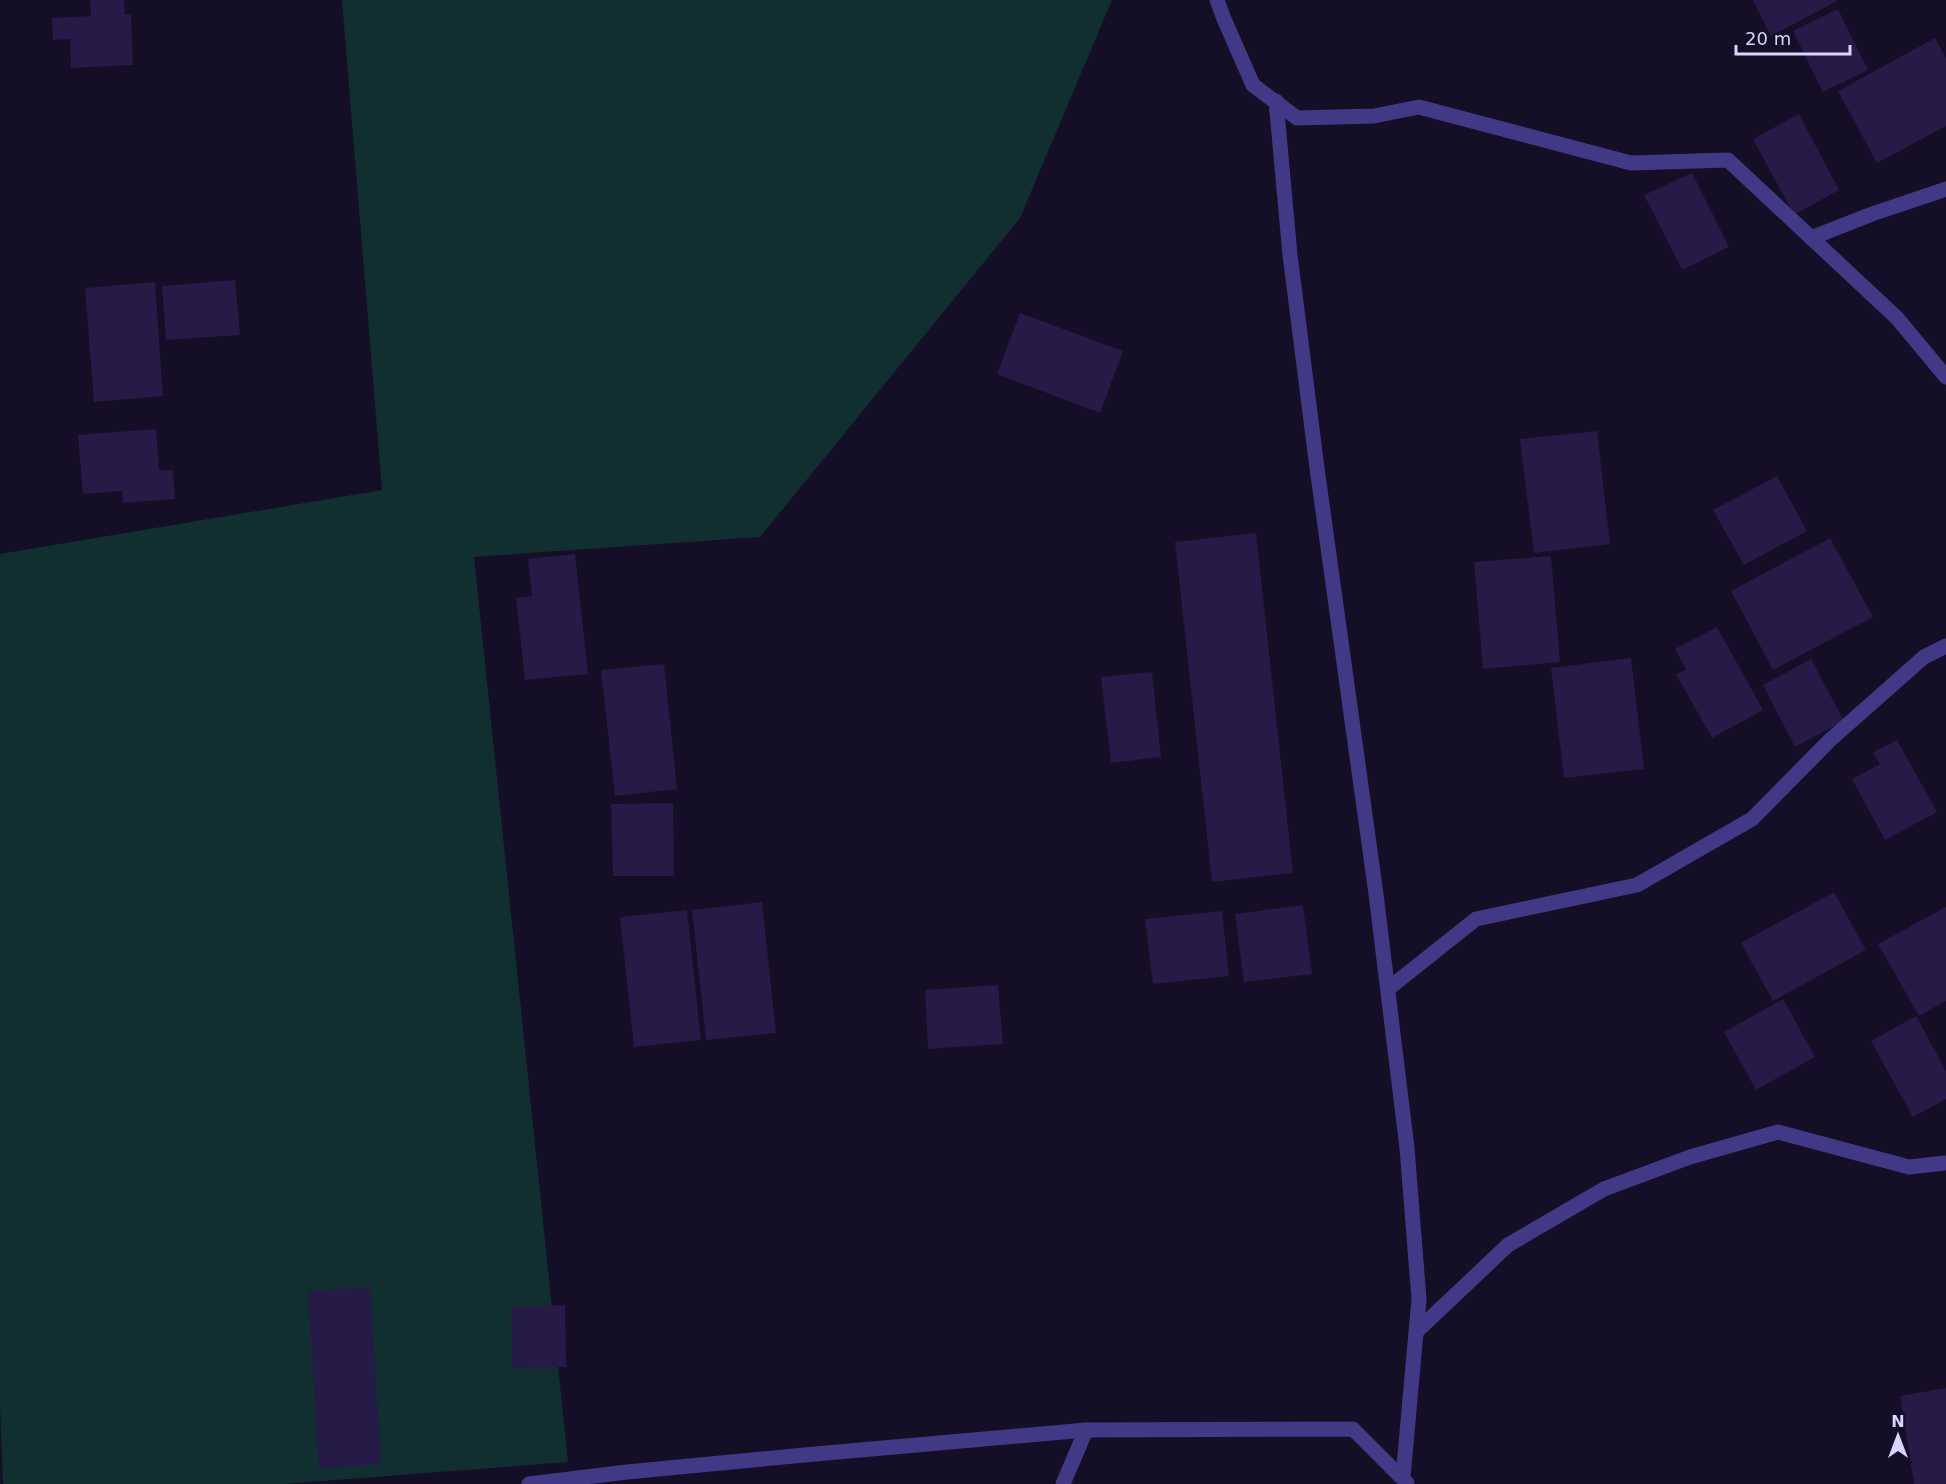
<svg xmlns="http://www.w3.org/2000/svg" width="1946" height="1484" viewBox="0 0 1946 1484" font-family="'DejaVu Sans',sans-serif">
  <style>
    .green { fill: #112f30 }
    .building { fill: #261a47 }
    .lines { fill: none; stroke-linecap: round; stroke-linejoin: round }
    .minor { stroke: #413985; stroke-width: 15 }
  </style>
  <rect width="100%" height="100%" fill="#140e26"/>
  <path class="green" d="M342,0H1112L1020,218L760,537L474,557L568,1462L284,1484H3L0,1405V554L382,490Z"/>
  <g class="building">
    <path d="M90,0H124L125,15L131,14L133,65L71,68L70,39L53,40L52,18L91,16Z"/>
    <path d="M1753,0H1839L1771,36Z"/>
    <path d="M1838,9L1868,70L1823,92L1793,31Z"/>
    <path d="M1935,38L1946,58V126L1877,163L1838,91Z"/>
    <path d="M1799,114L1839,190L1794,215L1753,139Z"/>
    <path d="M1692,173L1729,247L1682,270L1644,195Z"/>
    <path d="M235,280L240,335L166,340L162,286Z"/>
    <path d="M155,282L163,396L94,402L85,288Z"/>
    <path d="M1020,313L1123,351L1100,413L997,374Z"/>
    <path d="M156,429L159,470H173L175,499L123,503L122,491L83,494L78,435Z"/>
    <path d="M1597,431L1610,544L1534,553L1520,439Z"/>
    <path d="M1777,476L1807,531L1744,565L1713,510Z"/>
    <path d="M1256,533L1293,873L1212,882L1175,542Z"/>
    <path d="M1830,538L1873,617L1773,670L1731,591Z"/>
    <path d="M575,554L588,674L525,680L516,598L532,596L528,559Z"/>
    <path d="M1551,556L1560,662L1483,669L1474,562Z"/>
    <path d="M1717,627L1763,710L1712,738L1676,674L1686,670L1675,649Z"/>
    <path d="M1631,658L1644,769L1564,778L1551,668Z"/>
    <path d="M1811,659L1844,721L1795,747L1763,685Z"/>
    <path d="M664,664L677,789L615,796L601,670Z"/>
    <path d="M1152,672L1161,757L1111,763L1101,677Z"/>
    <path d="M1897,740L1937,812L1885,840L1852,779L1880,764L1873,752Z"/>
    <path d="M673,803L674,876H613L611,804Z"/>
    <path d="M1834,892L1866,950L1773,1001L1741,943Z"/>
    <path d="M762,902L776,1033L706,1040L692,910Z"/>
    <path d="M1303,905L1312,974L1244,982L1235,914Z"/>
    <path d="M1946,907V1001L1919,1016L1878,944Z"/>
    <path d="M687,910L701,1040L634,1047L620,917Z"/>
    <path d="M1222,911L1229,976L1153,984L1145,919Z"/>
    <path d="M998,985L1003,1044L928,1049L925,990Z"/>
    <path d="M1783,999L1815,1057L1756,1090L1724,1032Z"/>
    <path d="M1916,1016L1946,1071V1099L1913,1117L1871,1041Z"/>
    <path d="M370,1287L381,1464L319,1468L308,1291Z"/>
    <path d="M565,1305L566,1367L512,1368L511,1307Z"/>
    <path d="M1946,1388V1484H1914L1900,1396Z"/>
  </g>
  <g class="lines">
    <g class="minor">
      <path d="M1217,0L1224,19L1253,85L1297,118L1374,116L1419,107L1631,163L1728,160L1897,318L1946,377"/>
      <path d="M1276,101L1290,255L1317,468L1376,894L1407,1148L1419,1299L1403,1477"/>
      <path d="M1811,238L1872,214L1946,189"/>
      <path d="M1388,989L1476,919L1637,885L1752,819L1830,740L1924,657L1946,646"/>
      <path d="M1416,1332L1508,1245L1604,1189L1690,1157L1778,1132L1909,1167L1946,1163"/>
      <path d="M529,1484L627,1472L815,1454L1086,1430L1353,1429L1407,1483"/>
      <path d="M1063,1484L1086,1430"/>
    </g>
  </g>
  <g transform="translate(1898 1436)" stroke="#140e26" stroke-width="4.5" paint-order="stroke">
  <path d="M0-4.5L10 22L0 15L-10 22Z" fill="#dbd3ff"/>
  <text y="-9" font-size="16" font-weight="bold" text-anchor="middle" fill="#dbd3ff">N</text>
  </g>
  <path d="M1736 45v9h114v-9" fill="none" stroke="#dbd3ff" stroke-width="3"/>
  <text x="1745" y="45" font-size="18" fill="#dbd3ff" stroke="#140e26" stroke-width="4.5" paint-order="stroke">20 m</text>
</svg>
